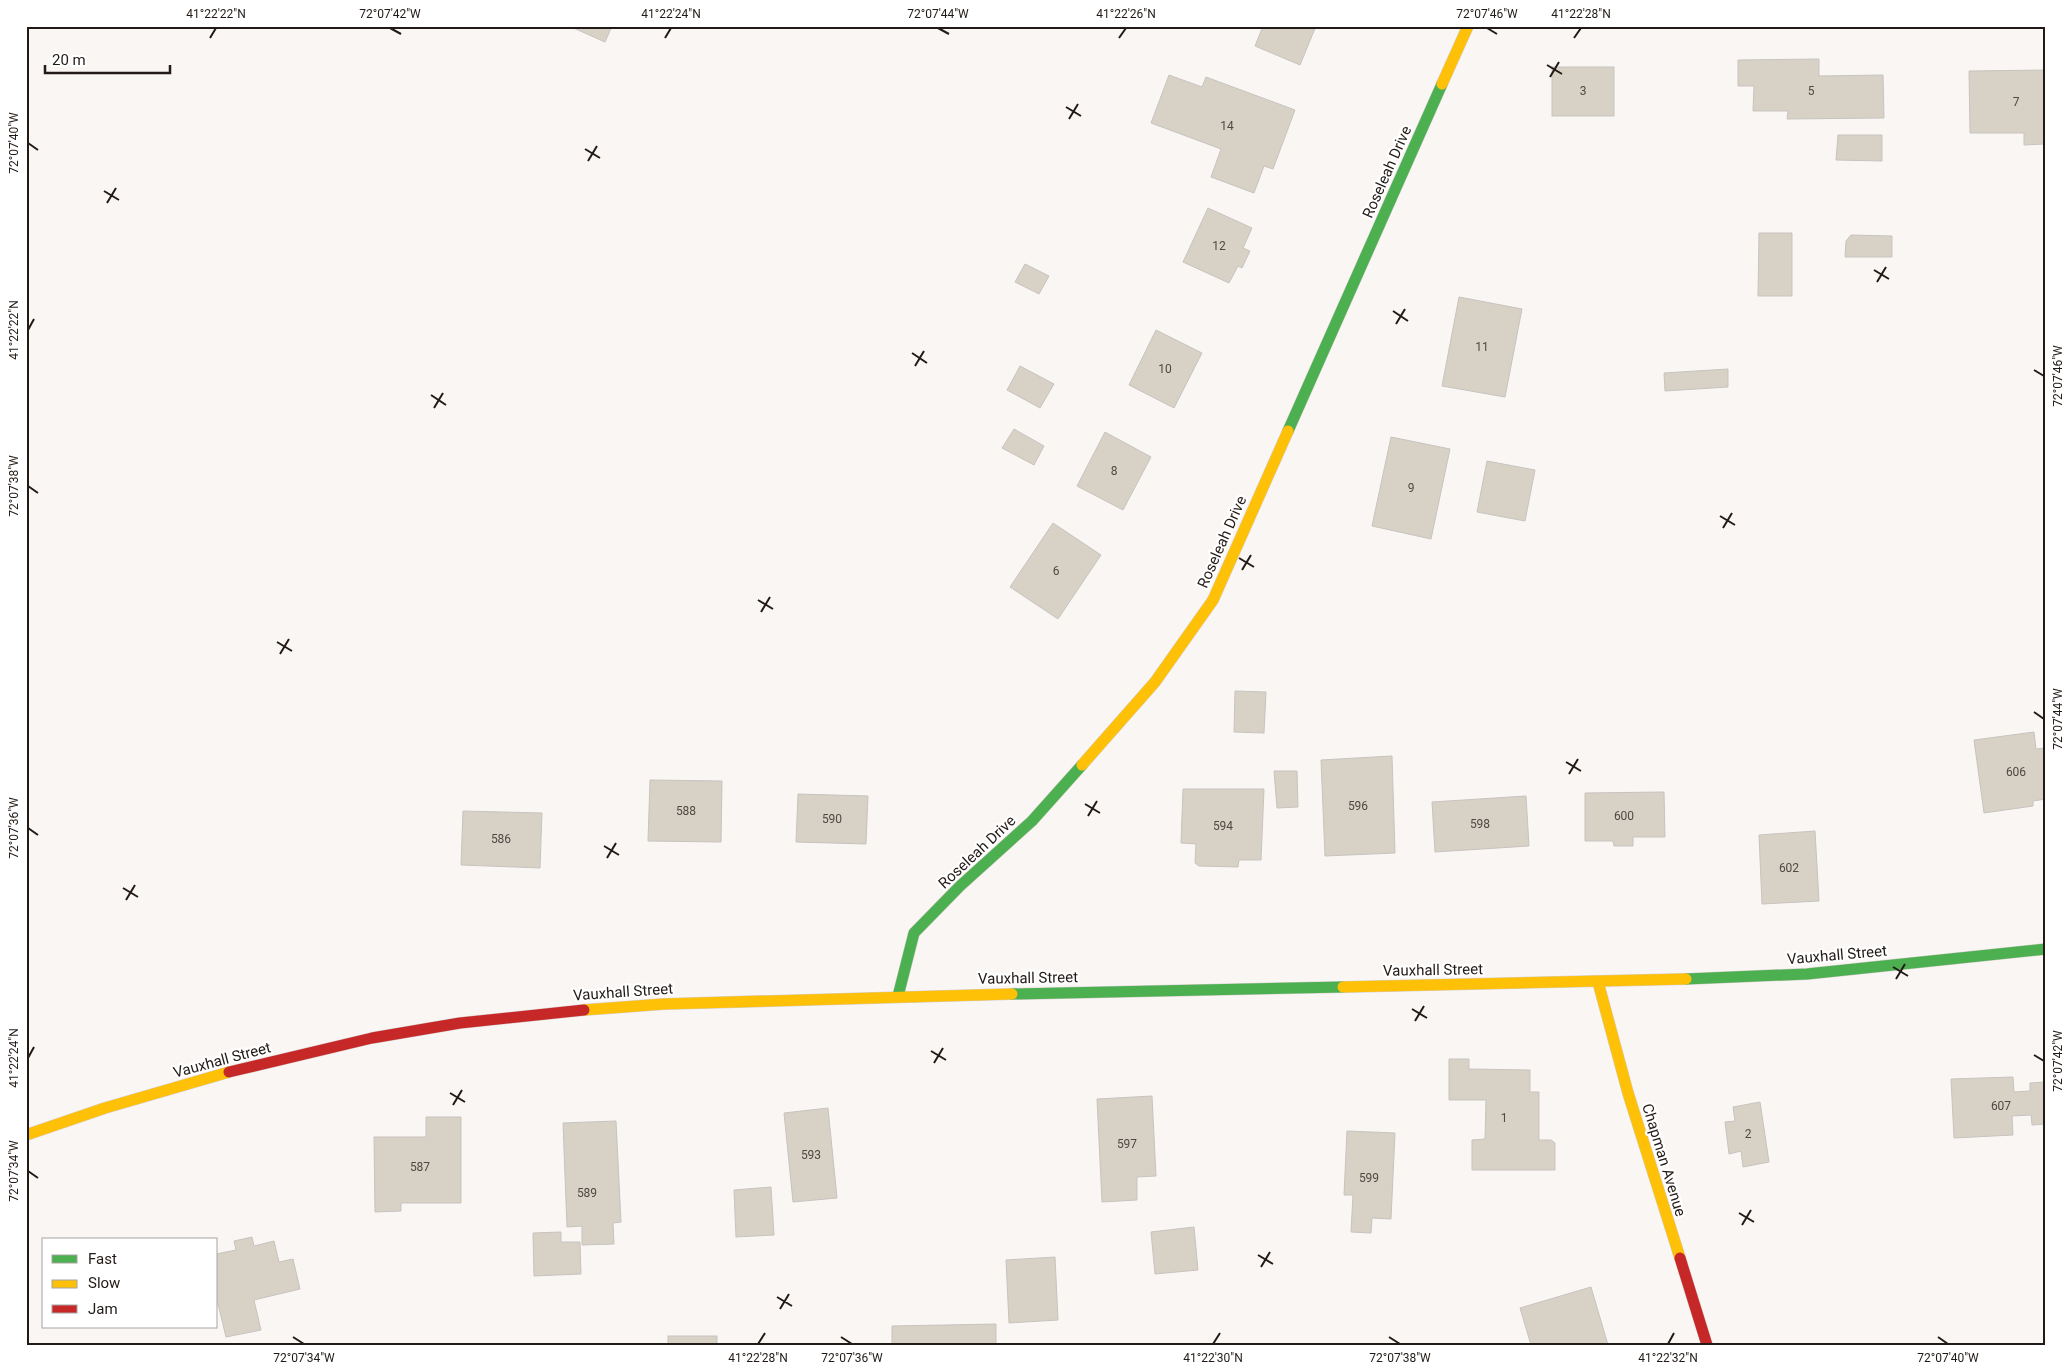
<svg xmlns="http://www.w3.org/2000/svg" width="2072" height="1371" viewBox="0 0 2072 1371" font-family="Roboto,sans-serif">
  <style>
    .building { fill: #d8d1c6; stroke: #c7c3bf }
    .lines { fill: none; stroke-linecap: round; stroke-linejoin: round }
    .fast-casing { stroke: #d3cdca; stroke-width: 12 }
    .slow-casing { stroke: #d3cdca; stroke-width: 12 }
    .jam-casing { stroke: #d3cdca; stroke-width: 12 }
    .fast { stroke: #4caf50; stroke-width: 11 }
    .slow { stroke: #ffc107; stroke-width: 11 }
    .jam { stroke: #c62828; stroke-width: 11 }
    .ticks { fill: none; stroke: #221a16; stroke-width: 2 }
    .labels { text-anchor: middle; stroke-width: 4.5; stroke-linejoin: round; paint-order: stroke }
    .number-label { font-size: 12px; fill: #504842 }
    .street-label { font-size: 15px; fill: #221a16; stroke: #fff }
    .neatline { fill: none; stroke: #221a16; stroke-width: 2 }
    .ticks-label { font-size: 12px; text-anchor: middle; fill: #221a16 }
  </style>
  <rect width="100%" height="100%" fill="#faf6f4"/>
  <g class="building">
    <path d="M569,26H612L605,42Z"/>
    <path d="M1263,26H1316L1300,65L1255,46Z"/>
    <path d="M1819,59V76L1883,75L1884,118L1787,119L1788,111H1753L1754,86H1738V60Z"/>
    <rect x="1552" y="67" width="62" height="49"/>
    <path d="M2046,70L2044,144L2024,145V133H1970L1969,71Z"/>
    <path d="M1169,75L1202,87L1206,77L1295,110L1273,169L1264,166L1254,193L1211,177L1221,149L1151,123Z"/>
    <path d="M1838,135H1882V161L1836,160Z"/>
    <path d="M1208,208L1252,228L1243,248L1250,251L1242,268L1238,266L1229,283L1183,262Z"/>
    <path d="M1759,233H1792V296H1758Z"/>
    <path d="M1851,235L1892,236V257H1845L1846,241Z"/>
    <path d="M1025,264L1049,276L1039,294L1015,282Z"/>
    <path d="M1459,297L1522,309L1505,397L1442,386Z"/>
    <path d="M1156,330L1202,353L1174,408L1129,385Z"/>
    <path d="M1020,366L1054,384L1040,408L1007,390Z"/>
    <path d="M1728,369V387L1665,391L1664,373Z"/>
    <path d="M1014,429L1044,446L1034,465L1002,448Z"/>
    <path d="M1105,432L1151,457L1123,510L1077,486Z"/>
    <path d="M1391,437L1450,449L1431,539L1372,526Z"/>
    <path d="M1487,461L1535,470L1525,521L1477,512Z"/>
    <path d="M1053,523L1101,555L1058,619L1010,587Z"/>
    <path d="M1235,691L1266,692L1264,733L1234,732Z"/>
    <path d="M2034,732L2036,749L2046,748V799L2033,801V806L1984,813L1974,740Z"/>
    <path d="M1392,756L1395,853L1325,856L1321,760Z"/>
    <path d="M1274,771H1297L1298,807L1277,808Z"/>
    <path d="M650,780L722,781L721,842L648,841Z"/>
    <path d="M1183,789H1264L1261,860H1239L1238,867L1199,866L1195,863L1196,844L1181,843Z"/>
    <path d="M1664,792L1665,837H1633V846H1614L1613,841H1585V793Z"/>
    <path d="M798,794L868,796L866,844L796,842Z"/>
    <path d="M1526,796L1529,846L1435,852L1432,802Z"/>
    <path d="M463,811L542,813L540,868L461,865Z"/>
    <path d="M1815,831L1819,901L1762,904L1759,835Z"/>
    <path d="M1449,1059H1469V1069L1530,1070V1092H1539V1140H1551L1555,1143V1170H1472V1140L1485,1139L1486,1100H1449Z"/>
    <path d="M2013,1077L2014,1092L2030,1091V1083L2046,1082V1124L2032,1125L2031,1115L2012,1116L2013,1135L1954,1138L1951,1079Z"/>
    <path d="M1152,1096L1156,1176L1137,1177V1200L1102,1202L1097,1099Z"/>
    <path d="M1760,1102L1769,1162L1743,1167L1741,1151L1729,1154L1725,1122L1735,1121L1733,1107Z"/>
    <path d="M828,1108L837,1198L793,1202L784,1113Z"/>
    <path d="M426,1117H461V1203H401V1211L375,1212L374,1137H426Z"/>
    <path d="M616,1121L621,1222L613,1223L614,1244L582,1245V1226L567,1227L563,1123Z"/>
    <path d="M1347,1131L1395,1133L1391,1219L1372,1218L1371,1233L1351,1232L1353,1195H1344Z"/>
    <path d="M771,1187L774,1235L736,1237L734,1190Z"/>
    <path d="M1194,1227L1198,1270L1155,1274L1151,1232Z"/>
    <path d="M561,1232V1242H580L581,1274L534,1276L533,1233Z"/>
    <path d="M252,1237L254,1246L274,1241L279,1262L293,1259L300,1289L254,1300L261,1330L226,1337L218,1304H216V1254L236,1250L234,1241Z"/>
    <path d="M1055,1257L1058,1320L1009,1323L1006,1260Z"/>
    <path d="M1591,1287L1608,1345H1531L1520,1308Z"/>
    <path d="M996,1324V1345H892V1326Z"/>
    <rect x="668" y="1336" width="49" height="9"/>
  </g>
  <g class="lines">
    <defs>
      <g id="fast">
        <path d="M1288,431L1442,84"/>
        <path d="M1686,979L1807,974L2046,949"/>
        <path d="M1012,994L1343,987"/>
        <path d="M898,996L914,933L960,886L1032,821L1082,765"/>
      </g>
      <g id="slow">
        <path d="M1442,84L1468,26"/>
        <path d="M1082,765L1155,682L1213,600L1288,431"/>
        <path d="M1598,982L1628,1093L1680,1258"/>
        <path d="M1343,987L1686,979"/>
        <path d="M584,1010L664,1004L1012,994"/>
        <path d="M26,1135L105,1108L229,1072"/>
      </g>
      <g id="jam">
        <path d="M229,1072L372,1038L460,1023L584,1010"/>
        <path d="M1680,1258L1707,1345"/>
      </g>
    </defs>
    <use href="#fast" class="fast-casing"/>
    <use href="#slow" class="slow-casing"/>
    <use href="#jam" class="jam-casing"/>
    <use href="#fast" class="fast"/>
    <use href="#slow" class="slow"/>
    <use href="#jam" class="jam"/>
  </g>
  <path class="ticks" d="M390,28L401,34M938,28L949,34M1487,28L1497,34M210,38L216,28M665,38L671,28M1119,38L1126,28M1574,38L1581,28M1547,65L1562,74M1550,77L1559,62M1066,107L1081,116M1069,119L1078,104M28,143L38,150M585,149L600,158M588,161L597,146M104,191L119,200M107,203L116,188M1874,270L1889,279M1877,282L1886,267M1393,311L1408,321M1396,324L1405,309M28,330L34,319M912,353L927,363M915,366L924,351M2034,370L2044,376M431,395L446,405M434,408L443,393M28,486L38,493M1720,516L1735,525M1723,528L1732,513M1239,558L1254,567M1242,570L1251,555M758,600L773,609M761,612L770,597M277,642L292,651M280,654L289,639M2034,712L2044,719M1566,762L1581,771M1569,774L1578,759M1085,804L1100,813M1088,816L1097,801M28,828L38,835M604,846L619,855M607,858L616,843M123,888L138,897M126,900L135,885M1893,967L1908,976M1896,979L1905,964M1412,1009L1427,1018M1415,1021L1424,1006M931,1051L946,1060M2034,1055L2044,1061M28,1058L34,1047M934,1063L943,1048M450,1093L465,1102M453,1105L462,1090M28,1171L38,1178M1739,1213L1754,1222M1742,1225L1751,1210M1258,1255L1273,1264M1261,1267L1270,1252M777,1297L792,1306M780,1309L789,1294M293,1337L304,1344M841,1337L852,1344M1389,1337L1400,1344M1938,1337L1948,1344M758,1344L765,1333M1213,1344L1220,1333M1668,1344L1674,1333"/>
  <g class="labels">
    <g class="number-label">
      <text x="1583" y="95">3</text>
      <text x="1811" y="95">5</text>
      <text x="2016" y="106">7</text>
      <text x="1227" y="130">14</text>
      <text x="1219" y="250">12</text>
      <text x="1482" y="351">11</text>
      <text x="1165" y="373">10</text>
      <text x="1114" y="475">8</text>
      <text x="1411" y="492">9</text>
      <text x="1056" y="575">6</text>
      <text x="2016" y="776">606</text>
      <text x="1358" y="810">596</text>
      <text x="686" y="815">588</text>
      <text x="1624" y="820">600</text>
      <text x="832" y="823">590</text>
      <text x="1480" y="828">598</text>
      <text x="1223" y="830">594</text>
      <text x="501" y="843">586</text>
      <text x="1789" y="872">602</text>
      <text x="2001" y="1110">607</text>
      <text x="1504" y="1122">1</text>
      <text x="1748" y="1138">2</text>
      <text x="1127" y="1148">597</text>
      <text x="811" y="1159">593</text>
      <text x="420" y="1171">587</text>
      <text x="1369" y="1182">599</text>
      <text x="587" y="1197">589</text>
    </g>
    <g class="street-label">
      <text transform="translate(1387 172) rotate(-66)" y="5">Roseleah Drive</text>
      <text transform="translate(1222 542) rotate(-66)" y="5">Roseleah Drive</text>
      <text transform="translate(977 852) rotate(-43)" y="5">Roseleah Drive</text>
      <text transform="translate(1837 955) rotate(-5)" y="5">Vauxhall Street</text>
      <text transform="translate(1433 970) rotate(-1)" y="5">Vauxhall Street</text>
      <text transform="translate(1028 978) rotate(-1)" y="5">Vauxhall Street</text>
      <text transform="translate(623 992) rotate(-4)" y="5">Vauxhall Street</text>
      <text transform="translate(222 1060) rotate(-15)" y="5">Vauxhall Street</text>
      <text transform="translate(1664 1160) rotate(73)" y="5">Chapman Avenue</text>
    </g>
  </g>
  <rect width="2072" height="1371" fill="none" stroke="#ffffff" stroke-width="55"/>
  <rect x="42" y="1238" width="175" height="90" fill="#ffffff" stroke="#a7a3a2"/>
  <rect x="52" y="1255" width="25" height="8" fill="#4caf50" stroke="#a7a3a2"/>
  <text x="88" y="1264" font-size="15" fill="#221a16">Fast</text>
  <rect x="52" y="1280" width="25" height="8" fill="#ffc107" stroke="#a7a3a2"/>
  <text x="88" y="1288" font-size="15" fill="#221a16">Slow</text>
  <rect x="52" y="1305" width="25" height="8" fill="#c62828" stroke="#a7a3a2"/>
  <text x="88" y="1314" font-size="15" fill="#221a16">Jam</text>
  <path d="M45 65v8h125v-8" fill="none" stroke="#221a16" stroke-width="2.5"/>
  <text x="52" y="65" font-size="15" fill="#221a16" stroke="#ffffff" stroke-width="4" paint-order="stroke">20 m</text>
  <rect x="28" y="28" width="2016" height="1316" class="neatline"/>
  <g class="ticks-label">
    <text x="216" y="18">41°22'22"N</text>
    <text x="390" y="18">72°07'42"W</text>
    <text x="671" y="18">41°22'24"N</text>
    <text x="938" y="18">72°07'44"W</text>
    <text x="1126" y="18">41°22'26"N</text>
    <text x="1487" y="18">72°07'46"W</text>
    <text x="1581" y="18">41°22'28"N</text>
    <text transform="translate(14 143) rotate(-90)" y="4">72°07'40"W</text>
    <text transform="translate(14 330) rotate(-90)" y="4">41°22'22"N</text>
    <text transform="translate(2058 376) rotate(-90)" y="4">72°07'46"W</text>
    <text transform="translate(14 486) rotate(-90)" y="4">72°07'38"W</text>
    <text transform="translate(2058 719) rotate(-90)" y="4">72°07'44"W</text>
    <text transform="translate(14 828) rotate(-90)" y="4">72°07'36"W</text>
    <text transform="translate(14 1058) rotate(-90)" y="4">41°22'24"N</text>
    <text transform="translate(2058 1061) rotate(-90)" y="4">72°07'42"W</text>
    <text transform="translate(14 1171) rotate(-90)" y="4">72°07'34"W</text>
    <text x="304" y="1362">72°07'34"W</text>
    <text x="758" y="1362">41°22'28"N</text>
    <text x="852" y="1362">72°07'36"W</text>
    <text x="1213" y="1362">41°22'30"N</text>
    <text x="1400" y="1362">72°07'38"W</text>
    <text x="1668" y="1362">41°22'32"N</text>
    <text x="1948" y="1362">72°07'40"W</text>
  </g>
</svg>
